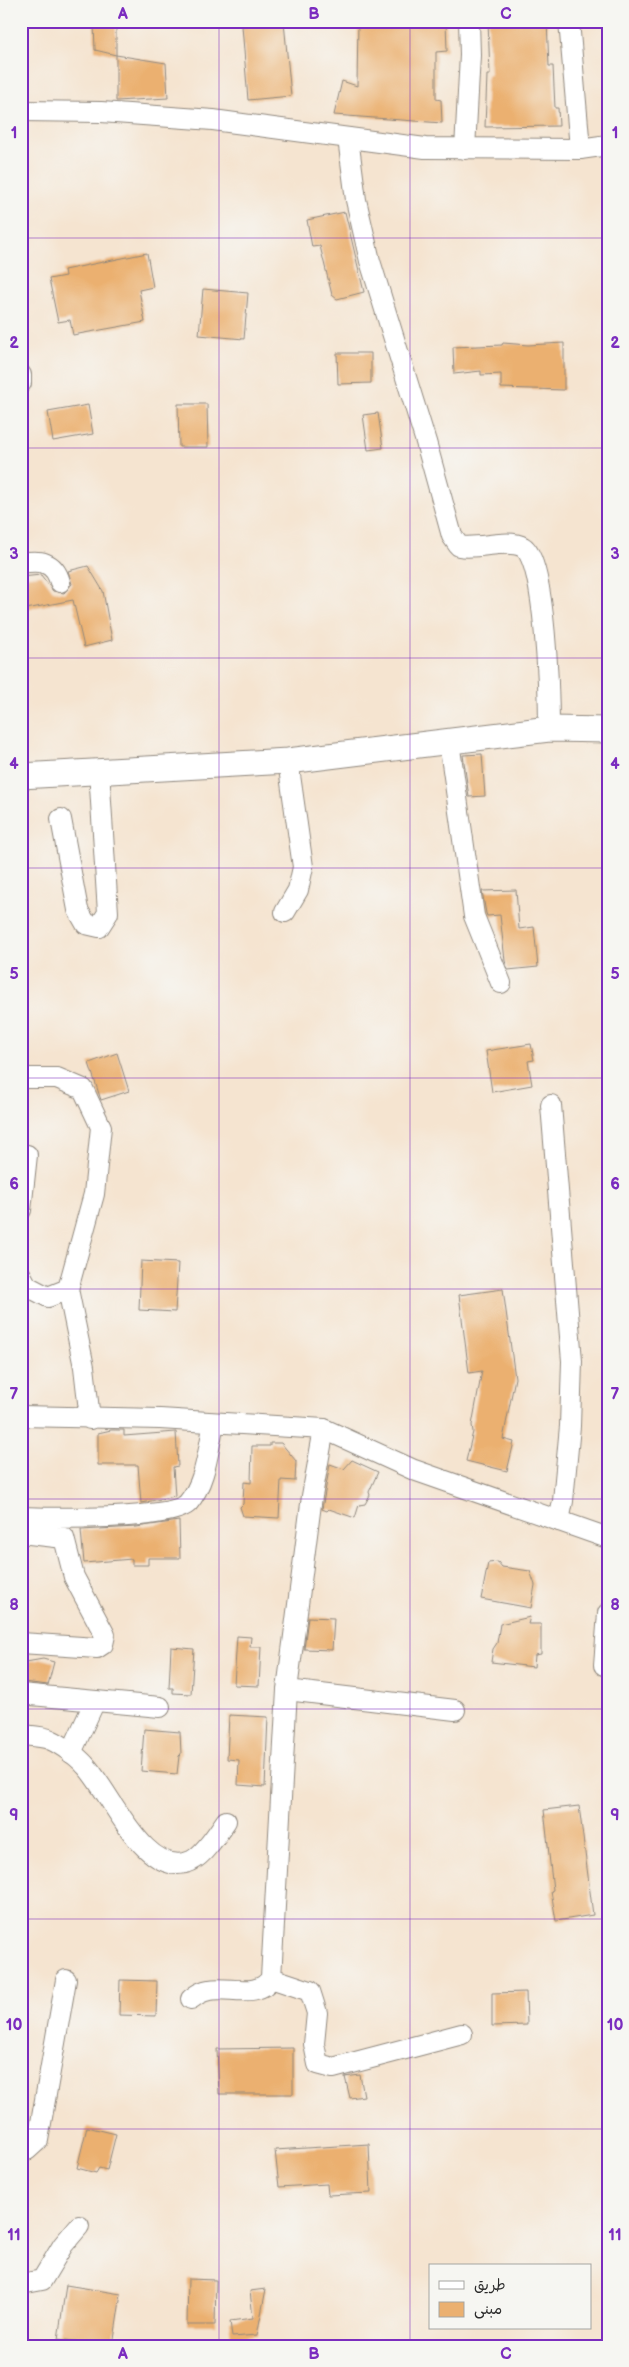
<svg xmlns="http://www.w3.org/2000/svg" width="629" height="2367" viewBox="0 0 629 2367" font-family="'Balsamiq Sans','Playpen Sans Arabic',sans-serif">
  <style>
    .building { fill: #ebb070 }
    .lines { fill: none; stroke-linecap: round; stroke-linejoin: round }
    .minor-casing { stroke: #90887e; stroke-width: 22 }
    .tertiary-casing { stroke: #90887e; stroke-width: 27 }
    .minor { stroke: #fff; stroke-width: 20 }
    .tertiary { stroke: #fff; stroke-width: 25 }
    .grid { fill: none; stroke: #7b2cbf; stroke-width: 1; stroke-opacity: 0.55 }
    .neatline { fill: none; stroke: #7b2cbf; stroke-width: 2 }
    .grid-label { font-size: 16px; text-anchor: middle; font-weight: bold; fill: #7b2cbf }
  </style>
  <rect width="100%" height="100%" fill="#f6f6f2"/>
  <filter id="ink" filterUnits="userSpaceOnUse"><feTurbulence type="fractalNoise" baseFrequency=".02" numOctaves="2"/><feDisplacementMap in="SourceGraphic" scale="10" xChannelSelector="R" yChannelSelector="G"/><feConvolveMatrix kernelMatrix="1 2 1 2 8 2 1 2 1" color-interpolation-filters="sRGB"/></filter>
  <filter id="wash" filterUnits="userSpaceOnUse"><feTurbulence type="fractalNoise" baseFrequency=".0096" numOctaves="4" result="noise"/><feDisplacementMap in="SourceGraphic" scale="20" xChannelSelector="R" yChannelSelector="G"/><feGaussianBlur stdDeviation="1.12" result="paint"/><feColorMatrix in="noise" values="0 0 0 0 0 0 0 0 0 0 0 0 0 0 0 0 0 1.4 0 .05"/><feComposite in="paint" operator="in"/></filter>
  <g filter="url(#wash)">
    <rect width="100%" height="100%" fill="#f5e4d0"/>
    <g id="blocks">
      <g class="building">
        <path d="M358,21H446L447,51L436,52V99L441,100L442,123L334,115L342,81L357,86Z"/>
        <path d="M488,21H547L549,66H553L555,108H558L559,126L485,127L487,75H490Z"/>
        <path d="M116,22V55L95,50L94,24Z"/>
        <path d="M284,22L291,96L248,100L242,26Z"/>
        <path d="M116,55L166,63L168,98L116,101Z"/>
        <path d="M345,212L364,292L337,299L332,295L320,246L312,247L307,220Z"/>
        <path d="M147,253L153,287L139,290L145,322L73,335L70,320L58,322L49,279L65,276L64,270Z"/>
        <path d="M203,289L248,293L244,339L199,335Z"/>
        <path d="M503,343L528,345L564,343V390L501,388V374L481,375V371L454,374L453,347L502,345Z"/>
        <path d="M337,353H371V383L338,384Z"/>
        <path d="M178,404H207L208,447H179Z"/>
        <path d="M88,405L93,434L53,441L48,412Z"/>
        <path d="M378,413L383,448L368,450L363,415Z"/>
        <path d="M88,566L103,591L112,640L84,647L73,600L21,610V577L41,575L53,591L64,593L72,584L68,571Z"/>
        <path d="M482,754L485,796L469,797L463,755Z"/>
        <path d="M516,890L519,929L534,927L538,967L508,970L505,961L500,915L487,916L486,913L482,891Z"/>
        <path d="M531,1044L534,1060L528,1061L532,1085L492,1092L486,1051Z"/>
        <path d="M117,1053L129,1091L101,1100L89,1063Z"/>
        <path d="M141,1261L178,1263L175,1312L139,1310Z"/>
        <path d="M503,1289L515,1378L503,1439L514,1442L507,1471L466,1461L473,1432L472,1425L482,1371L469,1373L459,1295Z"/>
        <path d="M111,1430H124V1436L176,1432L178,1466L173,1467L175,1496L141,1503L138,1465H98V1433Z"/>
        <path d="M270,1443H281L296,1461L295,1481L281,1480L279,1518L243,1516L240,1507L243,1504L244,1482L251,1483L252,1446H270Z"/>
        <path d="M352,1460L378,1472L369,1492L370,1495L365,1504L359,1505L355,1518L329,1509L327,1511L322,1509L330,1464L344,1469Z"/>
        <path d="M179,1521L180,1558H148V1565H132V1559L84,1563L81,1530L136,1527Z"/>
        <path d="M498,1562L502,1567L530,1571L535,1585L531,1608L481,1599L488,1563Z"/>
        <path d="M308,1617L334,1618L332,1650L304,1649Z"/>
        <path d="M530,1617L528,1624H541V1654L535,1655L534,1667L491,1662L493,1649L497,1643L500,1624Z"/>
        <path d="M237,1636L251,1637L250,1647H261L259,1686L234,1685Z"/>
        <path d="M171,1647L194,1649L191,1694L173,1693V1688H169Z"/>
        <path d="M43,1659L54,1662L48,1685L23,1682L26,1662Z"/>
        <path d="M229,1715L268,1717L265,1787L238,1785L239,1760L227,1759Z"/>
        <path d="M144,1729L180,1732L181,1754L179,1756L177,1774L141,1771Z"/>
        <path d="M579,1806L593,1915L556,1921L551,1891L553,1890L544,1810Z"/>
        <path d="M120,1980L157,1981L156,2016L119,2015Z"/>
        <path d="M526,1992L527,2025L492,2026V1993Z"/>
        <path d="M293,2048V2094H219L217,2049Z"/>
        <path d="M360,2075L364,2096L350,2098L345,2077Z"/>
        <path d="M87,2127L116,2134L107,2170L99,2168L96,2173L77,2168Z"/>
        <path d="M369,2144L371,2193L328,2195L327,2184L279,2187L275,2150Z"/>
        <path d="M188,2279L216,2280L215,2325H187Z"/>
        <path d="M66,2285L121,2294L113,2346L58,2339Z"/>
        <path d="M266,2289L257,2335L232,2337L230,2321L253,2318L250,2291Z"/>
      </g>
    </g>
  </g>
  <g filter="url(#ink)">
    <use href="#blocks" fill-opacity="0" stroke="#90887e" stroke-width="1"/>
    <g class="lines">
      <defs>
        <g id="minor">
          <path d="M569,21L580,149"/>
          <path d="M21,111L101,112L213,120L425,148L580,149L608,145"/>
          <path d="M348,138L356,200L370,261L426,442L452,536L459,546C478,550 508,538 523,547C546,560 549,700 549,729"/>
          <path d="M465,149L470,55L469,21"/>
          <path d="M21,375V383"/>
          <path d="M21,563C40,560 54,561 60,582"/>
          <path d="M449,742L474,916L501,983"/>
          <path d="M61,819L78,910L86,924L99,927L108,913L99,770"/>
          <path d="M285,912L298,890L303,867L288,761"/>
          <path d="M21,1078H57L83,1089L101,1127L94,1194L68,1289L48,1297L27,1286L21,1275"/>
          <path d="M551,1105L572,1361L570,1426L563,1501L559,1521"/>
          <path d="M21,1210L27,1155"/>
          <path d="M68,1289L84,1367L90,1419"/>
          <path d="M21,1416L160,1419L324,1429L414,1470L608,1538"/>
          <path d="M21,1517C49,1518 171,1521 188,1503C206,1482 208,1450 214,1423"/>
          <path d="M21,1533L64,1538L74,1577L105,1635L103,1644L97,1648L21,1643"/>
          <path d="M604,1665L608,1613"/>
          <path d="M287,1690L455,1710"/>
          <path d="M21,1694L160,1707"/>
          <path d="M21,1735C31,1736 43,1736 51,1740C62,1745 77,1756 85,1765C110,1790 145,1881 191,1861C204,1855 218,1833 226,1821"/>
          <path d="M71,1753L95,1701"/>
          <path d="M271,1978L310,1991L317,2013L314,2044L318,2064L333,2068L462,2034"/>
          <path d="M191,1999C196,1995 202,1991 209,1990C229,1986 259,1999 271,1978L287,1690L312,1496L324,1429"/>
          <path d="M21,2151L27,2150L38,2140L66,1980"/>
          <path d="M21,2284L42,2280L63,2245L79,2226"/>
        </g>
        <path id="tertiary" d="M21,776L288,761L549,729L608,730"/>
      </defs>
      <use href="#minor" class="minor-casing"/>
      <use href="#tertiary" class="tertiary-casing"/>
      <use href="#minor" class="minor"/>
      <use href="#tertiary" class="tertiary"/>
    </g>
  </g>
  <path class="grid" d="M219,21V2346M410,21V2346M21,238H608M21,448H608M21,658H608M21,868H608M21,1078H608M21,1289H608M21,1499H608M21,1709H608M21,1919H608M21,2129H608"/>
  <rect width="629" height="2367" fill="none" stroke="#f6f6f2" stroke-width="55"/>
  <rect x="429" y="2264" width="162" height="65" fill="#f6f6f2" stroke="#a5a5a2"/>
  <rect x="439" y="2281" width="25" height="8" fill="#ffffff" stroke="#a5a5a2"/>
  <text x="474" y="2290" font-size="15" fill="#2b2b2b">طريق</text>
  <rect x="439" y="2302" width="25" height="15" fill="#ebb070" stroke="#a5a5a2"/>
  <text x="474" y="2314" font-size="15" fill="#2b2b2b">مبنى</text>
  <rect x="28" y="28" width="574" height="2312" class="neatline"/>
  <g class="grid-label">
    <text x="123" y="19">A</text>
    <text x="314" y="19">B</text>
    <text x="506" y="19">C</text>
    <text x="14" y="138">1</text>
    <text x="615" y="138">1</text>
    <text x="14" y="348">2</text>
    <text x="615" y="348">2</text>
    <text x="14" y="559">3</text>
    <text x="615" y="559">3</text>
    <text x="14" y="769">4</text>
    <text x="615" y="769">4</text>
    <text x="14" y="979">5</text>
    <text x="615" y="979">5</text>
    <text x="14" y="1189">6</text>
    <text x="615" y="1189">6</text>
    <text x="14" y="1399">7</text>
    <text x="615" y="1399">7</text>
    <text x="14" y="1610">8</text>
    <text x="615" y="1610">8</text>
    <text x="14" y="1820">9</text>
    <text x="615" y="1820">9</text>
    <text x="14" y="2030">10</text>
    <text x="615" y="2030">10</text>
    <text x="14" y="2240">11</text>
    <text x="615" y="2240">11</text>
    <text x="123" y="2359">A</text>
    <text x="314" y="2359">B</text>
    <text x="506" y="2359">C</text>
  </g>
</svg>
